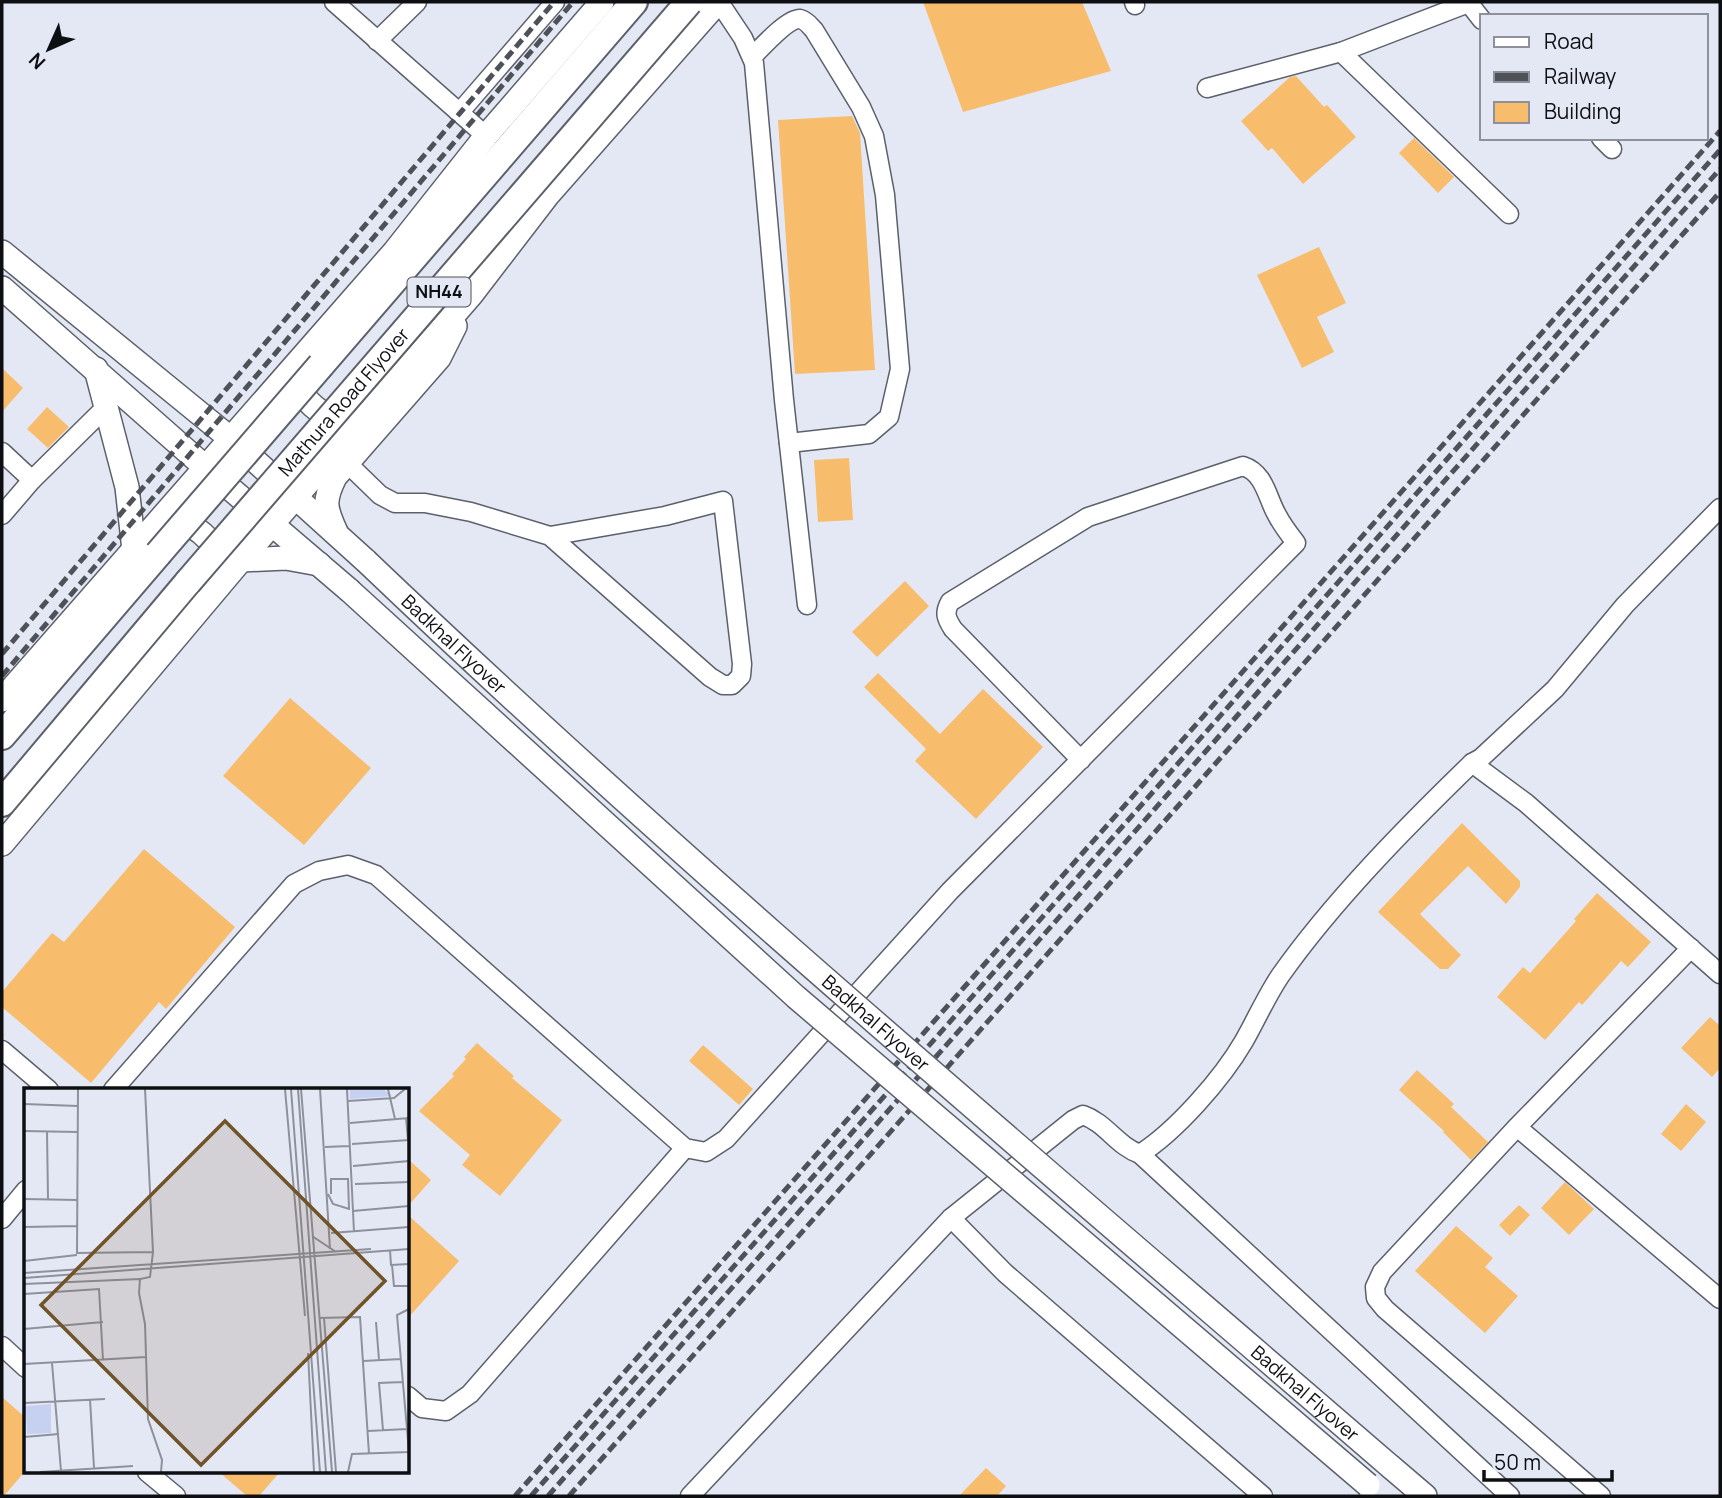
<svg xmlns="http://www.w3.org/2000/svg" width="1722" height="1498" viewBox="0 0 1722 1498" font-family="Manrope,sans-serif">
  <style>
    .building { fill: #f7bd6d }
    .lines { fill: none; stroke-linecap: round; stroke-linejoin: round }
    .minor-casing { stroke: #5c606a; stroke-width: 21 }
    .major-casing { stroke: #5c606a; stroke-width: 26 }
    .highway-casing { stroke: #5c606a; stroke-width: 30 }
    .minor { stroke: #fff; stroke-width: 18 }
    .major { stroke: #fff; stroke-width: 23 }
    .highway { stroke: #fff; stroke-width: 26 }
    .rail { stroke: #4e5158; stroke-width: 5; stroke-dasharray: 10 5; stroke-linecap: butt }
    .major-bridge-casing { stroke: #5c606a; stroke-width: 26; stroke-linecap: butt }
    .highway-bridge-casing { stroke: #5c606a; stroke-width: 30; stroke-linecap: butt }
    .major-bridge { stroke: #fff; stroke-width: 23 }
    .highway-bridge { stroke: #fff; stroke-width: 26 }
    .labels { text-anchor: middle; stroke-width: 6; stroke-linejoin: round; paint-order: stroke }
    .shield { fill: #e4e8f5; stroke: #4e5057; stroke-width: 2 }
    .shield-label { font-size: 18px; font-weight: bold; fill: #0d0f13 }
    .street-label { font-size: 19px; fill: #0d0f13; stroke: #e4e8f5 }
    .inset-road { fill: none; stroke: #8e919b; stroke-width: 2 }
    .view { fill: #715327; fill-opacity: 0.15; stroke: #715327; stroke-width: 3.5 }
    .inset-edge { fill: none; stroke: #0d0f13; stroke-width: 3.5 }
  </style>
  <rect width="100%" height="100%" fill="#e4e8f5"/>
  <g class="building">
    <path d="M923,2H1082L1111,71L963,112Z"/>
    <path d="M1296,76L1324,107L1327,105L1356,137L1303,184L1272,148L1268,151L1241,121L1290,77Z"/>
    <path d="M852,116L860,133L875,370L795,374L778,120Z"/>
    <path d="M1414,138L1454,177L1438,193L1399,153Z"/>
    <path d="M1319,247L1346,303L1317,317L1334,352L1302,368L1257,275Z"/>
    <path d="M2,368L23,388L2,412Z"/>
    <path d="M47,407L69,427L48,448L27,429Z"/>
    <path d="M849,458L853,520L818,522L814,460Z"/>
    <path d="M905,581L929,606L877,657L852,632Z"/>
    <path d="M878,673L940,734L983,689L1043,747L976,819L915,761L926,749L864,687Z"/>
    <path d="M290,698L371,768L304,845L223,776Z"/>
    <path d="M1462,823L1520,881V887L1506,904L1468,866L1420,914L1461,955L1448,969H1440L1378,912Z"/>
    <path d="M144,849L235,927L166,1009L159,1002L91,1083L2,1007V992L52,933L64,942Z"/>
    <path d="M1597,893L1651,942L1628,967L1621,961L1582,1005L1579,1002L1545,1040L1497,997L1523,967L1530,973L1576,921L1574,919Z"/>
    <path d="M1710,1017L1720,1026V1068L1712,1077L1681,1048Z"/>
    <path d="M477,1043L514,1076L512,1078L562,1120L500,1196L462,1165L470,1155L419,1111L454,1076L452,1074L466,1059L464,1057Z"/>
    <path d="M703,1045L753,1089L739,1105L689,1061Z"/>
    <path d="M1417,1070L1454,1104L1451,1107L1488,1142L1471,1160L1443,1132L1444,1131L1399,1090Z"/>
    <path d="M1686,1104L1706,1122L1681,1151L1661,1134Z"/>
    <path d="M408,1159L431,1180L408,1206Z"/>
    <path d="M1565,1182L1594,1209L1569,1235L1541,1208Z"/>
    <path d="M1519,1205L1530,1215L1510,1236L1499,1225Z"/>
    <path d="M408,1215L459,1261L408,1318Z"/>
    <path d="M1456,1226L1493,1258L1485,1267L1518,1296L1485,1333L1415,1271Z"/>
    <path d="M2,1397L26,1418V1470L4,1496H2Z"/>
    <path d="M986,1468L1006,1486L997,1496H959Z"/>
    <path d="M219,1472H280L259,1496H247Z"/>
  </g>
  <g class="lines">
    <defs>
      <g id="minor">
        <path d="M334,2L486,136"/>
        <path d="M719,2L743,38L754,63L784,400L807,605"/>
        <path d="M1134,2L1135,5"/>
        <path d="M1468,2L1482,20"/>
        <path d="M377,41L417,2"/>
        <path d="M1341,52L1509,214"/>
        <path d="M752,57C761,48 788,18 800,19C806,20 810,26 814,30L861,107L874,136L885,195L900,369L889,417L869,434L789,443"/>
        <path d="M1207,88L1341,52L1471,2"/>
        <path d="M459,113L555,2"/>
        <path d="M1601,138L1612,149"/>
        <path d="M2,452L32,480"/>
        <path d="M347,463L380,495L395,503H425L471,512L550,536L665,516L723,501L742,664L741,676L732,685H723L710,677L550,536"/>
        <path d="M2,515L32,480L106,407"/>
        <path d="M1472,763L1526,803L1720,974"/>
        <path d="M2,1050L49,1090"/>
        <path d="M113,1090L294,884L319,871L348,865L376,875L685,1148L706,1152L726,1139L950,891L1296,543C1289,534 1282,525 1277,515C1267,498 1265,473 1243,466L1088,517L950,602C944,613 946,618 953,629L1081,760"/>
        <path d="M1517,1127L1720,1299"/>
        <path d="M1140,1154L1510,1496"/>
        <path d="M951,1218L1005,1273L1263,1496"/>
        <path d="M2,1219L26,1190"/>
        <path d="M2,1346L26,1368"/>
        <path d="M408,1396L422,1408L446,1411L470,1394L685,1148"/>
        <path d="M147,1472L176,1496"/>
        <path d="M690,1496L951,1218L1073,1120L1083,1115C1106,1123 1117,1146 1140,1154C1176,1131 1222,1079 1244,1041C1256,1020 1266,997 1280,976C1333,901 1406,827 1472,763L1481,758L1555,689L1625,605L1720,508"/>
        <path d="M1601,1496L1385,1309L1376,1298L1375,1287L1382,1272L1517,1127L1691,948"/>
      </g>
      <g id="major">
        <path d="M2,252L231,439L366,561"/>
        <path d="M2,288L205,467L349,590"/>
        <path d="M96,369L127,487L134,550"/>
        <path d="M295,375C296,396 325,421 346,421"/>
        <path d="M167,519C195,521 214,541 225,565"/>
        <path d="M336,532C325,508 323,501 335,477L439,358L455,326"/>
        <path d="M241,560L286,558L319,564"/>
        <path d="M2,700L395,251L486,136L602,2"/>
        <path d="M2,844L241,560L471,295L547,196L718,2"/>
        <path d="M1391,1467L1425,1496"/>
      </g>
      <g id="highway">
        <path d="M321,365L634,2"/>
        <path d="M2,736L158,554"/>
        <path d="M2,803L188,582"/>
      </g>
    </defs>
    <use href="#minor" class="minor-casing"/>
    <use href="#major" class="major-casing"/>
    <use href="#highway" class="highway-casing"/>
    <use href="#minor" class="minor"/>
    <use href="#major" class="major"/>
    <use href="#highway" class="highway"/>
    <g class="rail">
      <path d="M2,654L554,2"/>
      <path d="M2,676L573,2"/>
      <path d="M515,1496L1720,131"/>
      <path d="M531,1496L1720,150"/>
      <path d="M548,1496L1720,169"/>
      <path d="M569,1496L1720,192"/>
    </g>
    <defs>
      <g id="major-bridge">
        <path id="s1" d="M366,561C696,876 1046,1169 1391,1467"/>
        <path d="M349,590L796,997L1368,1485"/>
      </g>
      <g id="highway-bridge">
        <path d="M158,554L321,365"/>
        <path id="s2" d="M188,582L689,2"/>
      </g>
    </defs>
    <use href="#major-bridge" class="major-bridge-casing"/>
    <use href="#highway-bridge" class="highway-bridge-casing"/>
    <use href="#major-bridge" class="major-bridge"/>
    <use href="#highway-bridge" class="highway-bridge"/>
  </g>
  <g class="labels">
    <rect class="shield" x="407.5" y="277.5" width="63" height="29" rx="5"/>
    <g class="shield-label">
      <text x="439" y="298">NH44</text>
    </g>
    <g class="street-label">
      <text dy="7" stroke="none"><textPath href="#s2" startOffset="238">Mathura Road Flyover</textPath></text>
      <text dy="7" stroke="none"><textPath href="#s1" startOffset="121">Badkhal Flyover</textPath></text>
      <text dy="7" stroke="none"><textPath href="#s1" startOffset="688">Badkhal Flyover</textPath></text>
      <text dy="7" stroke="none"><textPath href="#s1" startOffset="1255">Badkhal Flyover</textPath></text>
    </g>
  </g>
  <g transform="translate(24 1088)">
    <rect width="385" height="385" fill="#e4e8f5"/>
    <path d="M326,1H359L368,8L326,11ZM27,316V345L3,346L2,318Z" fill="#c6d0f1"/>
    <path class="inset-road" d="M54,1L53,165L129,164M121,1L129,164L126,189L116,191L115,205L121,236L124,331L138,372L137,384M261,1L281,228M267,1L296,384M274,1L302,384M277,1L308,384M296,1L306,161M323,1L330,144M364,1L371,31M324,13L370,10L381,1M0,16L54,18M382,30L384,52M326,35L385,30M0,43L54,44M23,43L24,111M328,56L385,52M301,59L325,58M329,78L385,73M331,96L385,94M304,106L309,116L325,121L324,91H307V106M0,111L53,112M329,123L385,118M0,139L53,138M307,145L385,139M288,148L312,164M366,162L367,177L385,176M0,173L53,167M368,177L370,198H385M0,185L347,161M0,190L385,161M0,196L116,191M0,206L75,201L79,272M295,230L336,229L345,366M300,230L312,384M352,234L355,272M0,241L79,234M284,265L290,384M339,273L377,271M28,275L37,383M0,276L122,269M66,311L70,380M0,315L81,311M359,342L355,295L379,294M344,343L383,341M0,349L35,346M385,364L373,227L385,221M16,384L109,378M324,384L328,366L385,364"/>
    <path class="view" d="M201,33L361,193L177,377L17,217Z"/>
    <rect width="385" height="385" class="inset-edge"/>
  </g>
  <rect width="1722" height="1498" fill="none" stroke="#0d0f13" stroke-width="7"/>
  <rect x="1480" y="14" width="228" height="126" fill="#e4e8f5" stroke="#8e919b" stroke-width="2"/>
  <rect x="1494" y="37" width="35" height="10" fill="#ffffff" stroke="#8e919b" stroke-width="2"/>
  <text x="1544" y="49" font-size="21" fill="#0d0f13">Road</text>
  <rect x="1494" y="72" width="35" height="10" fill="#4e5158" stroke="#8e919b" stroke-width="2"/>
  <text x="1544" y="84" font-size="21" fill="#0d0f13">Railway</text>
  <rect x="1494" y="102" width="35" height="21" fill="#f7bd6d" stroke="#8e919b" stroke-width="2"/>
  <text x="1544" y="119" font-size="21" fill="#0d0f13">Building</text>
  <g transform="translate(49 49) rotate(225)" stroke="#e4e8f5" stroke-width="5" paint-order="stroke">
  <path d="M0-5L12 26L0 18L-12 26Z" fill="#0d0f13"/>
  <text y="-10" font-size="19" font-weight="bold" text-anchor="middle" fill="#0d0f13">N</text>
  </g>
  <path d="M1484 1470v10h128v-10" fill="none" stroke="#0d0f13" stroke-width="3.5"/>
  <text x="1494" y="1470" font-size="21" fill="#0d0f13" stroke="#e4e8f5" stroke-width="5" paint-order="stroke">50 m</text>
</svg>
